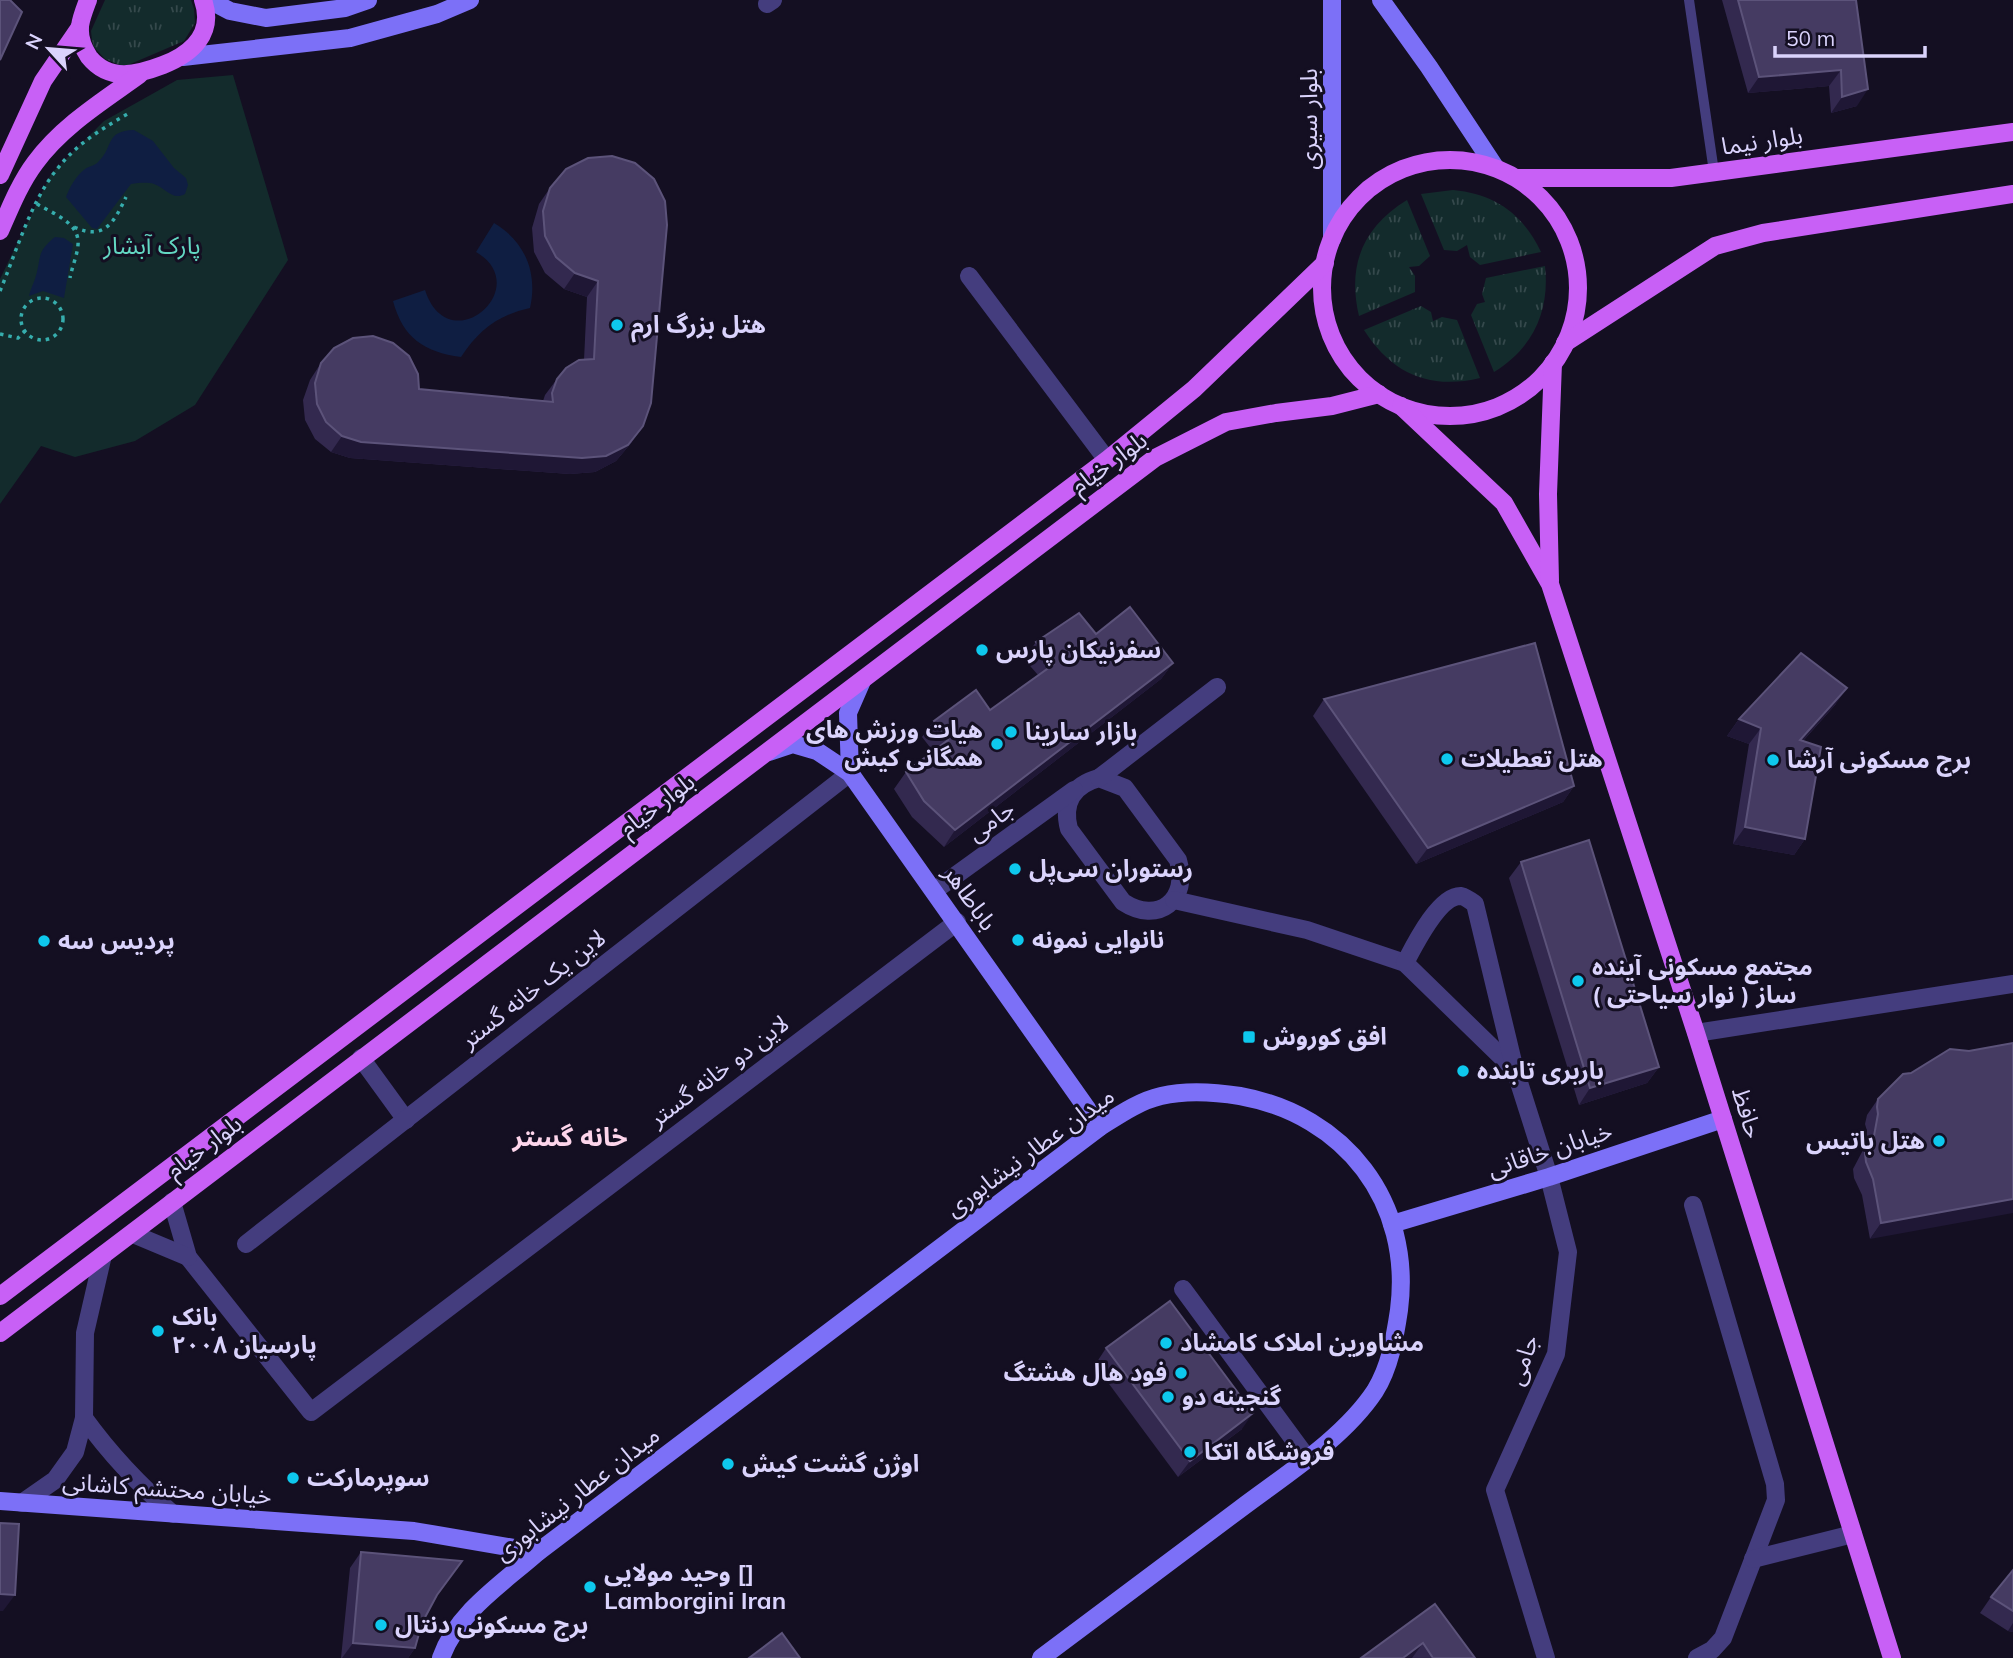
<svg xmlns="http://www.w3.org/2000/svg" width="2013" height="1658" viewBox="0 0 2013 1658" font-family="Mulish,'Noto Sans Arabic',sans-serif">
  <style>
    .grass { fill: url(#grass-tufts) }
    .green { fill: #132b2c }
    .water { fill: #0f1e42 }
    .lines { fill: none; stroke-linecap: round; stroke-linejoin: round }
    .path { stroke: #36adad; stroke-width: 3.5; stroke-dasharray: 3.5 5; stroke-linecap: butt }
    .lane { stroke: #443d7e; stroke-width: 10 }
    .street { stroke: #443d7e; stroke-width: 18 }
    .secondary { stroke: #7c70f7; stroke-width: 18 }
    .primary { stroke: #c860f6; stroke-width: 18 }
    .wall { fill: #33294f }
    .shaded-wall { fill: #1f1735 }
    .building { fill: #453b62; stroke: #5c537a; stroke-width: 2 }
    .poi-dot { fill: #0ec8ed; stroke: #140f22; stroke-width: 2.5 }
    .labels { text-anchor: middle; stroke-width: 6; stroke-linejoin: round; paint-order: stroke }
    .street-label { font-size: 24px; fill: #dad3fc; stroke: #140f22 }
    .park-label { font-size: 24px; fill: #63d8c3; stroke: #140f22 }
    .poi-label { font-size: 24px; font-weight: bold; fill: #dad3fc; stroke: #140f22; text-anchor: start }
    .neighbourhood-label { font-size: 26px; font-weight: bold; fill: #fdd5eb; stroke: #140f22 }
  </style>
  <defs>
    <pattern id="grass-tufts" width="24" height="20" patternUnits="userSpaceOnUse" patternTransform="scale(1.75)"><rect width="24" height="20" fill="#132b2c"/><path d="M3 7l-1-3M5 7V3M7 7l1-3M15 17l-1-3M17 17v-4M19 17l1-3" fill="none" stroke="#35494c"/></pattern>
  </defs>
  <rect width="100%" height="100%" fill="#140f22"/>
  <g class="grass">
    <path d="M105,0H191L194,9L195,23L184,41L128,65H120L105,59L94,47L92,40L91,31Z"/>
    <path d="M1453,190C1495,194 1523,214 1541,252L1480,265L1470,257L1467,245L1457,251L1444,250L1421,194Z"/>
    <path d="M1407,200L1430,256L1419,266L1409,267L1415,276V292L1359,316C1347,265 1363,227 1407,200Z"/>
    <path d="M1545,266C1550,311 1533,348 1494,372L1471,315L1477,304L1485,302L1482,294L1486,278Z"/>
    <path d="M1421,306L1431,312L1433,321L1442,317L1457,320L1480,378C1430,390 1392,374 1364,330Z"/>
  </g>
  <path class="green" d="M233,75L288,260L195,405L135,441L75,457L41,446L0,504V279L51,174L104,121L177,80Z"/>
  <g class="water">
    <path d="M134,130L153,141L174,168L186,178L188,185L185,194C172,201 166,188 154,184C147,182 139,183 131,184L97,229L92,228L66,197C70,187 75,177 85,169C89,166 95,166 99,161C114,146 105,131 134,130Z"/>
    <path d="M494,223C525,241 538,273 530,308C498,315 479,330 461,357C424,352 403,338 393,301L425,290C449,363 536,287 476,252Z"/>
    <path d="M55,237L64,238L73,244L64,298L43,291L29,296C30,290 33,285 35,279C42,258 35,253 55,237Z"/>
  </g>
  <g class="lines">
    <g class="path">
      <path d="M37,204C54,214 80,223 78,245C77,256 72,267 70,278"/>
      <path d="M74,227C105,241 114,222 126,197"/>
      <path d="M0,291C16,253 31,200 58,168C77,143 105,127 131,112"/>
      <circle cx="42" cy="319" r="21"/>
      <path d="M0,334L18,338L25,331"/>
    </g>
    <path class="lane" d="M1689,0L1714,172"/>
    <g class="street">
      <path d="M767,4L773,0"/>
      <path d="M969,276L1107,460"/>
      <path d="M1099,778L1125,788L1178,860C1190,900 1158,925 1123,902L1069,829C1062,803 1073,785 1099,778Z"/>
      <path d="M1099,778L1217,687"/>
      <path d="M934,891L1074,790"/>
      <path d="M1174,900L1307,930L1405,963L1515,1070"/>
      <path d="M1405,963C1414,946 1439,895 1461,896C1466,897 1471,901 1475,904L1515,1070L1549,1177L1568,1252L1556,1354L1495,1490L1546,1658"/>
      <path d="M1696,1033L2013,984"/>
      <path d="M361,1058L406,1120"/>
      <path d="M172,1202L188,1257L311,1412L957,922"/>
      <path d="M1693,1205L1775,1484L1776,1500L1723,1638L1712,1650L1697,1658"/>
      <path d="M133,1234L188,1257"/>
      <path d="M246,1244L850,773"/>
      <path d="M1183,1289L1308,1459"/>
      <path d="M84,1418C110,1454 139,1485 173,1514"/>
      <path d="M22,1503L55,1480L75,1452L84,1418L85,1333L103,1255"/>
      <path d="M1753,1559L1853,1534"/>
    </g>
    <g class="secondary">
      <path d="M209,0L230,11L266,18L345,8L368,0"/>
      <path d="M1332,0V239"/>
      <path d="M1381,0L1429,67L1495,167"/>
      <path d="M183,57L350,38L437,14L470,0"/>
      <path d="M769,752L793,744L817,751L850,773L1100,1127"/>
      <path d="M850,773L848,713L862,681"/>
      <path d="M1392,1224L1549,1177L1723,1119"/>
      <path d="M0,1501L414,1531L538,1552"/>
      <path d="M441,1658C457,1612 503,1583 538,1552L1100,1127C1119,1115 1139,1101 1161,1096C1186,1090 1215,1092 1240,1096C1345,1115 1413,1202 1399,1310C1395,1337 1390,1367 1375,1391C1344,1438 1285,1475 1240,1509C1174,1559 1107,1608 1041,1658"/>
    </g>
    <g class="primary">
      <path d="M88,0C85,8 81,18 80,26C79,37 83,48 89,57C109,82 137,75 163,65C191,54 215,34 203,0"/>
      <circle cx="1450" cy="288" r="128"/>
      <path d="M0,175L43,81L80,27"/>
      <path d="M1517,178H1671L2013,132"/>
      <path d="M0,231C10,208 20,183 35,163C62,126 103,101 139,75"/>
      <path d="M1565,343L1715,246L1763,233L2013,194"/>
      <path d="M1401,406L1504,503L1550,584L1696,1033L1892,1658"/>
      <path d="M1550,581L1548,494L1553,363"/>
      <path d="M0,1296L1107,460L1194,389L1325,263"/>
      <path d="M0,1333L1155,458L1226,422L1276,413L1332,406L1379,394"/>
    </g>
  </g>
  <g class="wall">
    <path d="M1722,0H1856L1857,106L1831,113L1829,86L1748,93Z"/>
    <path d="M588,158L632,442L616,461L595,472L570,474L350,458L331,452L315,439L305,420L303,400L310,380L321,363L419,389L543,401L545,395L557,379L584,360L587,297L564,289L545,273L534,252L532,228L539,204L550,188Z"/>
    <path d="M1096,634L1173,663L1161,679L944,847L912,817L894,789L906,772L933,751L922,737L934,721L990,710L1038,675L1024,659L1036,642Z"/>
    <path d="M1324,699L1574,786L1563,802L1416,864L1313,716Z"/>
    <path d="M1836,704L1803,741L1805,839L1794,855L1733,844L1749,744L1727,736L1739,719Z"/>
    <path d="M1521,862L1659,1067L1647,1083L1579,1105L1509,878Z"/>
    <path d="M2013,1043L1870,1239L1862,1195L1854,1178L1853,1169L1862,1152L1867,1131L1865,1124L1867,1115L1878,1099L1911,1073L1969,1051Z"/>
    <path d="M1106,1348L1242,1429L1178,1477L1095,1365Z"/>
    <path d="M361,1552L436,1597L422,1623L415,1648L408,1658H341L350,1568Z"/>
    <path d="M2013,1570V1632L2008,1631L1980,1613L1991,1597Z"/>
    <path d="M1435,1604L1475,1658H1361Z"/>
  </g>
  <g class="shaded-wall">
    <path d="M1841,70L1829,86L1748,93L1759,77Z"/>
    <path d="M1868,89L1857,106L1831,113L1842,97Z"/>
    <path d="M575,273L598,281L587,297L564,289Z"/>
    <path d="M643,426L632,442L616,461L595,472L570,474L350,458L331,452L342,436Z"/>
    <path d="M1173,663L1161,679L944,847L955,830Z"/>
    <path d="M1847,688L1836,704L1789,756L1800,740Z"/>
    <path d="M1739,719L1761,728L1749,744L1727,736Z"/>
    <path d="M1574,786L1563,802L1416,864L1428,848Z"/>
    <path d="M1745,827L1805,839L1794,855L1733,844Z"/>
    <path d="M1659,1067L1647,1083L1579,1105L1590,1088Z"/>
    <path d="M2013,1199V1213L1870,1239L1881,1223Z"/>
    <path d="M1253,1413L1242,1429L1178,1477L1190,1461Z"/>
    <path d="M0,1594L15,1595L3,1611H0Z"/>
    <path d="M2013,1623V1632L2008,1631Z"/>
    <path d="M353,1643L415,1648L408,1658H342Z"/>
    <path d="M1423,1643L1412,1658H1403Z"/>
  </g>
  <g class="building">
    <path d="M0,0H10L22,12L0,60Z"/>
    <path d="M1738,0H1856L1868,89L1842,97L1841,70L1759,77Z"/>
    <path d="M612,156L635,163L654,179L665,201L667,225L651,403L643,426L628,445L606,456L582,458L361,442L342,436L326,422L317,404L315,383L321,363L334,348L353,338L373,336L393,343L409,356L418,374L419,389L553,402L552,393L557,379L566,368L579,360L594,359L598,281L575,273L556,257L545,236L543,211L550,188L566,169L588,158Z"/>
    <path d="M1130,607L1173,663L955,830L924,801L906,772L948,740L934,721L976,690L990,710L1054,664L1036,642L1079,613L1096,634Z"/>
    <path d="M1535,643L1574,786L1428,848L1324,699Z"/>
    <path d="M1801,653L1847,688L1800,740L1821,747L1805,839L1745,827L1761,728L1739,719Z"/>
    <path d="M1589,840L1659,1067L1590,1088L1521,862Z"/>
    <path d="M2013,1043V1199L1881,1223L1873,1179L1866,1162L1865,1153L1874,1136L1878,1114L1877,1107L1878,1099L1903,1074L1911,1073L1950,1049L1969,1051Z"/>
    <path d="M1170,1301L1253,1413L1190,1461L1106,1348Z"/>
    <path d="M0,1523L19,1524L15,1595L0,1594Z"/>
    <path d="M361,1552L462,1561L437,1595L422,1623L415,1648L353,1643Z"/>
    <path d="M2013,1570V1611L1991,1597Z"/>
    <path d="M1435,1604L1475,1658H1433L1423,1643L1403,1658H1361Z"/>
    <path d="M782,1633L800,1658H749Z"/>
  </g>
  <g class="poi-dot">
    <circle cx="617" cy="325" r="7"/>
    <circle cx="982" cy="650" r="7"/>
    <circle cx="1011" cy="732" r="7"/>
    <circle cx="997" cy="744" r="7"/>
    <circle cx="1447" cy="759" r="7"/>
    <circle cx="1773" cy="760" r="7"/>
    <circle cx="1015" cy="869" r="7"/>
    <circle cx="1018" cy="940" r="7"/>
    <circle cx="44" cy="941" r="7"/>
    <circle cx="1578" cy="981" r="7"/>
    <rect x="1242" y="1030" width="14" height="14" rx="3.5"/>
    <circle cx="1463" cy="1071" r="7"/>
    <circle cx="1939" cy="1141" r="7"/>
    <circle cx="158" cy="1331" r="7"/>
    <circle cx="1166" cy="1343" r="7"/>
    <circle cx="1181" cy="1373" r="7"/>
    <circle cx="1168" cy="1397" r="7"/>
    <circle cx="1190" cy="1452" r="7"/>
    <circle cx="728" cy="1464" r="7"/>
    <circle cx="293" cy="1478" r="7"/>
    <circle cx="590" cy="1587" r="7"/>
    <circle cx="381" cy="1625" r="7"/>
  </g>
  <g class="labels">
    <g class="street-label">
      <text transform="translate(1309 119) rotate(-90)" y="8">بلوار سیری</text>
      <text transform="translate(1762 141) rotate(-8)" y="8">بلوار نیما</text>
      <text transform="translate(1109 463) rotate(-36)" y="8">بلوار خیام</text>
      <text transform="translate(657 805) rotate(-37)" y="8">بلوار خیام</text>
      <text transform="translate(991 821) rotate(-36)" y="8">جامی</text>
      <text transform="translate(970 898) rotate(55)" y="8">باباطاهر</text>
      <text transform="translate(533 989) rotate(-38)" y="8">لاین یک خانه گستر</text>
      <text transform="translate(719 1071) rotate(-37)" y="8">لاین دو خانه گستر</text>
      <text transform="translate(1747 1113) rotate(73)" y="8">حافظ</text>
      <text transform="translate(204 1147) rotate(-37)" y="8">بلوار خیام</text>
      <text transform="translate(1550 1150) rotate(-18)" y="8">خیابان خاقانی</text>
      <text transform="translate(1030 1152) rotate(-36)" y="8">میدان عطار نیشابوری</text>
      <text transform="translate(1523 1360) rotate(-71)" y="8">جامی</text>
      <text transform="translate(167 1489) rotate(4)" y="8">خیابان محتشم کاشانی</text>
      <text transform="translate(577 1494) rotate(-38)" y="8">میدان عطار نیشابوری</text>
    </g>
    <g class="park-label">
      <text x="152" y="254">پارک آبشار</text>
    </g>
    <g class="poi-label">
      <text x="631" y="333">هتل بزرگ ارم</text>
      <text x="996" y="658">سفرنیکان پارس</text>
      <text x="983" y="738" text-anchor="end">هیات ورزش های<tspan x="983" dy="28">همگانی کیش</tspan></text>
      <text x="1025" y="740">بازار سارینا</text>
      <text x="1461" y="767">هتل تعطیلات</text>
      <text x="1787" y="768">برج مسکونی آرشا</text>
      <text x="1029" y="877">رستوران سی‌پل</text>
      <text x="1032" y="948">نانوایی نمونه</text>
      <text x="58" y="949">پردیس سه</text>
      <text x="1592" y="975">مجتمع مسکونی آینده<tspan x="1592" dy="28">ساز ( نوار سیاحتی )</tspan></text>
      <text x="1263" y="1045">افق کوروش</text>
      <text x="1477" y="1079">باربری تابنده</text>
      <text x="1925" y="1149" text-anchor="end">هتل باتیس</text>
      <text x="172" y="1325">بانک<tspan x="172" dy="28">پارسیان ۲۰۰۸</tspan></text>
      <text x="1180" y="1351">مشاورین املاک کامشاد</text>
      <text x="1167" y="1381" text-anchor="end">فود هال هشتگ</text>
      <text x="1182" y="1405">گنجینه دو</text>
      <text x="1204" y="1460">فروشگاه اتکا</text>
      <text x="742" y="1472">اوژن گشت كيش</text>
      <text x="307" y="1486">سوپرمارکت</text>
      <text x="604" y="1581">وحید مولایی []<tspan x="604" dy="28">Lamborgini Iran</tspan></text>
      <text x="395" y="1633">برج مسکونی دنتال</text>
    </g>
    <g class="neighbourhood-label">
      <text x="570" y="1146">خانه گستر</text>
    </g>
  </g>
  <g transform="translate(49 49) rotate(296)" stroke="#140f22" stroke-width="5" paint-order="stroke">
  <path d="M0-5L12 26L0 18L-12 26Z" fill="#dad3fc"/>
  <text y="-10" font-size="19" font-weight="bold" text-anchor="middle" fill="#dad3fc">N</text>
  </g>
  <path d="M1775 46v10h150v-10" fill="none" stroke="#dad3fc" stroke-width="3.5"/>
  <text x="1786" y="46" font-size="21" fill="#dad3fc" stroke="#140f22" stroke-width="5" paint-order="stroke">50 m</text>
</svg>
